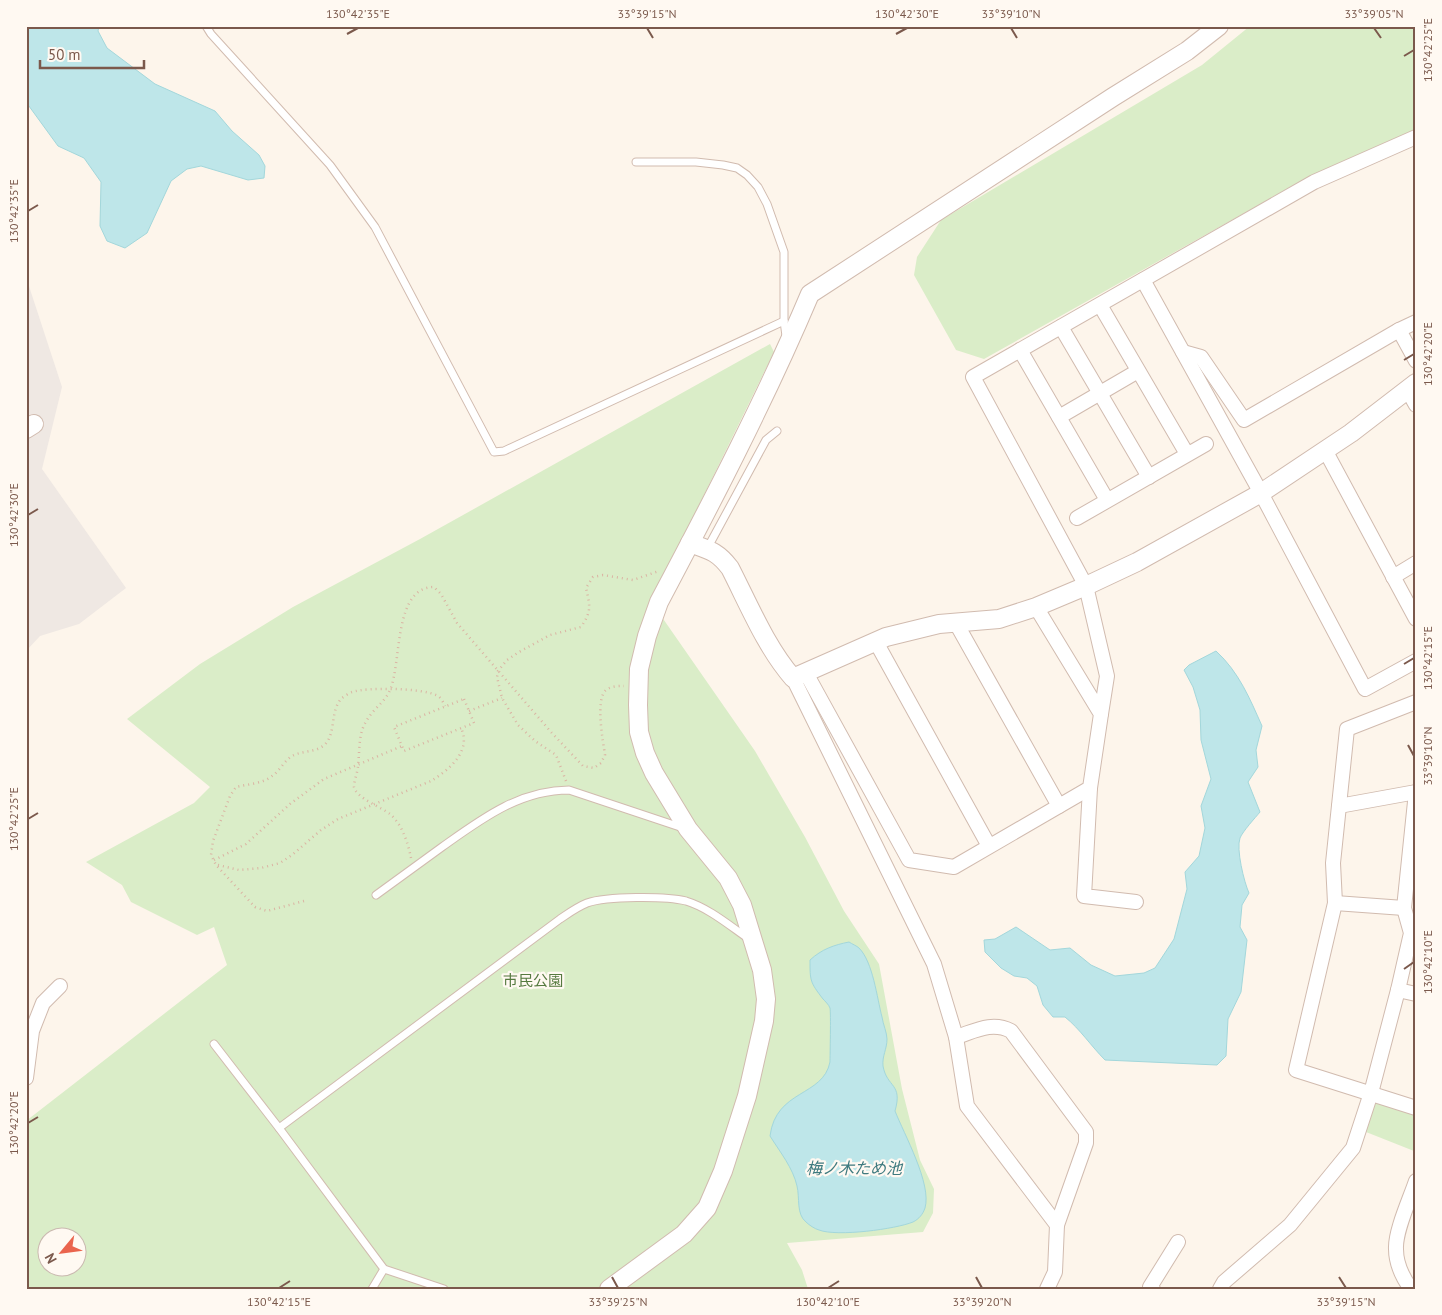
<svg xmlns="http://www.w3.org/2000/svg" width="1442" height="1315" viewBox="0 0 1442 1315" font-family="'PT Sans','Noto Sans JP',sans-serif">
  <style>
    .industrial { fill: #efe8e3 }
    .green { fill: #daedc8; fill-rule: evenodd }
    .water { fill: #bee6e9; stroke: #a3d7db }
    .lines { fill: none; stroke-linecap: round; stroke-linejoin: round }
    .service-casing { stroke: #d1bbaf; stroke-width: 9 }
    .minor-casing { stroke: #d1bbaf; stroke-width: 16 }
    .tertiary-casing { stroke: #d1bbaf; stroke-width: 20 }
    .path { stroke: #dab4a3; stroke-width: 2.5; stroke-dasharray: 1 4; stroke-linecap: butt }
    .service { stroke: #fff; stroke-width: 7 }
    .minor { stroke: #fff; stroke-width: 14 }
    .tertiary { stroke: #fff; stroke-width: 18 }
    .ticks { fill: none; stroke: #7b594c; stroke-width: 2 }
    .labels { text-anchor: middle; stroke-width: 4.5; stroke-linejoin: round; paint-order: stroke }
    .park-label { font-size: 15px; fill: #567a40; stroke: #fff9f2 }
    .water-label { font-size: 16px; font-style: italic; fill: #3e7a7f; stroke: #fff9f2 }
    .neatline { fill: none; stroke: #7b594c; stroke-width: 2 }
    .ticks-label { font-size: 12px; text-anchor: middle; fill: #7b594c }
  </style>
  <rect width="100%" height="100%" fill="#fdf5eb"/>
  <path class="industrial" d="M26,277L62,387L42,469L126,588L79,624L40,636L26,651Z"/>
  <g class="green">
    <path d="M1250,26H1416V129L1312,175L984,359L956,350L914,275L917,257L941,220L1202,65Z"/>
    <path d="M770,344L774,352L682,540L650,600L755,751L805,837L844,911L879,964L902,1089L920,1160L934,1189L933,1213L923,1232L787,1243L802,1270L808,1289H26V1121L227,965L214,927L197,935L131,902L122,885L86,862L194,803L210,787L127,719L200,664L293,607L420,539ZM48,1238H78V1268H48Z"/>
    <path d="M1381,1099L1416,1114V1146L1414,1151L1366,1132L1374,1103Z"/>
  </g>
  <g class="water">
    <path d="M26,26H99L98,31L107,48L155,84L215,111L232,131L259,155L265,166L264,178L248,180L201,166L187,169L171,181L147,233L125,248L107,241L100,226L101,182L84,158L58,146L26,102Z"/>
    <path d="M1216,651C1239,672 1250,699 1262,726L1256,750L1258,767L1248,782L1260,812C1255,818 1243,831 1240,838C1236,849 1244,882 1249,893L1242,905L1240,927L1247,940L1241,992L1228,1019L1226,1056L1217,1065L1105,1060C1091,1046 1080,1029 1065,1017H1053L1043,1005L1037,986L1027,978L1014,976L1001,968L985,952L984,940L995,939L1016,927L1050,950L1070,948L1091,965L1115,976L1144,973L1155,968L1174,939L1187,889L1185,872L1199,856L1205,828L1201,806L1211,779L1201,740L1200,710L1193,687L1184,670L1189,665Z"/>
    <path d="M849,942C852,944 857,946 859,948C873,962 877,998 882,1017C883,1024 887,1033 887,1039C887,1049 882,1056 883,1066C887,1088 903,1083 895,1111C904,1134 932,1184 925,1208C923,1214 919,1219 913,1222C896,1229 837,1237 819,1230C815,1229 809,1225 806,1222C796,1214 800,1198 797,1186C793,1168 780,1152 770,1136C776,1089 823,1097 830,1062C830,1057 831,1012 830,1008C829,1005 825,1001 823,999C810,982 810,981 810,960C822,949 834,945 849,942Z"/>
  </g>
  <g class="lines">
    <defs>
      <g id="service">
        <path d="M206,26L211,34L330,165L375,227L494,452L504,451L784,321"/>
        <path d="M636,162H696L723,165L737,168L747,175L758,187L767,204L784,252V321L786,336"/>
        <path d="M707,549L766,440L777,431"/>
        <path d="M376,895C398,879 420,863 442,847C480,820 519,790 569,790L683,828"/>
        <path d="M214,1044L279,1128L384,1269L444,1289"/>
        <path d="M279,1128L560,919C569,913 577,907 587,903C607,896 666,896 686,901C709,908 730,926 749,939"/>
        <path d="M372,1289L384,1269"/>
      </g>
      <g id="minor">
        <path d="M1143,280L1261,493L1365,689L1416,661"/>
        <path d="M1100,305L1187,454"/>
        <path d="M1061,327L1149,477"/>
        <path d="M1399,330L1416,361"/>
        <path d="M1020,350L1107,500"/>
        <path d="M1183,352L1201,357L1244,420L1399,330L1416,322"/>
        <path d="M1407,389L1416,405"/>
        <path d="M1059,417L1138,371"/>
        <path d="M1325,450L1416,619"/>
        <path d="M1077,518L1206,444"/>
        <path d="M1393,577L1416,563"/>
        <path d="M956,623L1059,806"/>
        <path d="M876,642L989,846"/>
        <path d="M806,673L909,860L954,867L1090,788L1101,714L1036,607"/>
        <path d="M793,678L934,964L956,1037L967,1106L1057,1225L1055,1272L1047,1289"/>
        <path d="M1416,702L1347,729L1333,863L1335,903L1296,1070L1416,1108"/>
        <path d="M1101,714L1107,676L1086,586L973,377L1314,182L1416,137"/>
        <path d="M1090,788L1084,896L1136,902"/>
        <path d="M1339,806L1416,792"/>
        <path d="M1335,903L1404,908"/>
        <path d="M1398,990L1416,994"/>
        <path d="M956,1037C975,1031 992,1021 1011,1031L1086,1132V1143L1057,1225"/>
        <path d="M26,1078L32,1031L43,1003L60,986"/>
        <path d="M1153,1289L1150,1287L1178,1242"/>
        <path d="M1220,1289L1224,1282L1290,1225L1353,1148L1371,1093L1398,990L1411,933L1404,908L1416,792"/>
        <path d="M1411,1289C1403,1278 1396,1263 1396,1249C1395,1231 1410,1199 1416,1181"/>
      </g>
      <g id="tertiary">
        <path d="M26,429L34,424"/>
        <path d="M690,543C709,550 717,551 730,568C749,605 766,647 793,678L886,637L939,624L999,619L1036,607L1086,586L1137,562L1261,493L1351,433L1416,383"/>
        <path d="M609,1289L684,1234L707,1208L723,1171L747,1096L764,1021L766,999L762,970L742,905L728,878L688,829L654,773L645,753L639,732L638,705L639,669L647,636L659,602C712,502 766,398 810,294L1113,97L1187,51L1219,26"/>
      </g>
    </defs>
    <use href="#service" class="service-casing"/>
    <use href="#minor" class="minor-casing"/>
    <use href="#tertiary" class="tertiary-casing"/>
    <g class="path">
      <path d="M464,699L474,723L404,751L394,727Z"/>
      <path d="M469,711L502,698"/>
      <path d="M566,781L556,755L535,741L518,725L502,698L497,677L498,671L507,660L519,652L550,635L581,627C592,611 590,606 586,588L593,577L603,575L633,580L659,571"/>
      <path d="M411,858C408,843 402,824 390,814C381,807 356,798 354,787C354,780 358,772 358,765C360,750 358,733 367,720C373,709 385,702 390,690C402,663 393,587 434,587L441,594L457,623L551,732L583,766L594,768L601,763L605,755C603,741 595,699 606,690C611,686 618,686 624,686"/>
      <path d="M214,860L246,844L290,804L324,779L402,746"/>
      <path d="M218,865L239,870L261,868L280,863L292,855L321,830L338,819L431,781C449,770 472,751 461,728"/>
      <path d="M304,901L267,911L255,907L216,865L211,855L213,841L230,796L236,787C248,784 262,784 272,776C280,771 285,759 294,755C303,751 315,752 323,746C337,736 329,711 342,698C345,696 349,693 352,692C368,687 420,688 436,695C441,697 443,702 445,706"/>
    </g>
    <use href="#service" class="service"/>
    <use href="#minor" class="minor"/>
    <use href="#tertiary" class="tertiary"/>
  </g>
  <path class="ticks" d="M647,28L653,38M1011,28L1017,38M1374,28L1381,38M347,34L358,28M896,34L907,28M1404,56L1414,50M28,211L38,205M1404,360L1414,354M28,515L38,509M1404,664L1414,658M1408,745L1414,756M28,819L38,813M1404,969L1414,962M28,1123L38,1117M612,1277L618,1288M976,1277L982,1288M1339,1277L1346,1288M279,1288L290,1281M828,1288L839,1281"/>
  <g class="labels">
    <g class="park-label">
      <text x="533" y="986">市民公園</text>
    </g>
    <g class="water-label">
      <text x="854" y="1174">梅ノ木ため池</text>
    </g>
  </g>
  <rect width="1442" height="1315" fill="none" stroke="#fff9f2" stroke-width="55"/>
  <g transform="translate(62 1252) rotate(241)"><circle r="24" fill="#fff9f2" stroke="#cab9b0"/>
  <path d="M0-4L9 19L0 12L-9 19Z" fill="#ea644d"/>
  <text y="-8" font-size="14" font-weight="bold" text-anchor="middle" fill="#7b594c">N</text>
  </g>
  <path d="M40 60v8h104v-8" fill="none" stroke="#7b594c" stroke-width="2.5"/>
  <text x="48" y="60" font-size="15" fill="#7b594c" stroke="#fff9f2" stroke-width="4" paint-order="stroke">50 m</text>
  <rect x="28" y="28" width="1386" height="1260" class="neatline"/>
  <g class="ticks-label">
    <text x="358" y="18">130°42'35"E</text>
    <text x="647" y="18">33°39'15"N</text>
    <text x="907" y="18">130°42'30"E</text>
    <text x="1011" y="18">33°39'10"N</text>
    <text x="1374" y="18">33°39'05"N</text>
    <text transform="translate(1428 50) rotate(-90)" y="4">130°42'25"E</text>
    <text transform="translate(14 211) rotate(-90)" y="4">130°42'35"E</text>
    <text transform="translate(1428 354) rotate(-90)" y="4">130°42'20"E</text>
    <text transform="translate(14 515) rotate(-90)" y="4">130°42'30"E</text>
    <text transform="translate(1428 658) rotate(-90)" y="4">130°42'15"E</text>
    <text transform="translate(1428 756) rotate(-90)" y="4">33°39'10"N</text>
    <text transform="translate(14 819) rotate(-90)" y="4">130°42'25"E</text>
    <text transform="translate(1428 962) rotate(-90)" y="4">130°42'10"E</text>
    <text transform="translate(14 1123) rotate(-90)" y="4">130°42'20"E</text>
    <text x="279" y="1306">130°42'15"E</text>
    <text x="618" y="1306">33°39'25"N</text>
    <text x="828" y="1306">130°42'10"E</text>
    <text x="982" y="1306">33°39'20"N</text>
    <text x="1346" y="1306">33°39'15"N</text>
  </g>
</svg>
